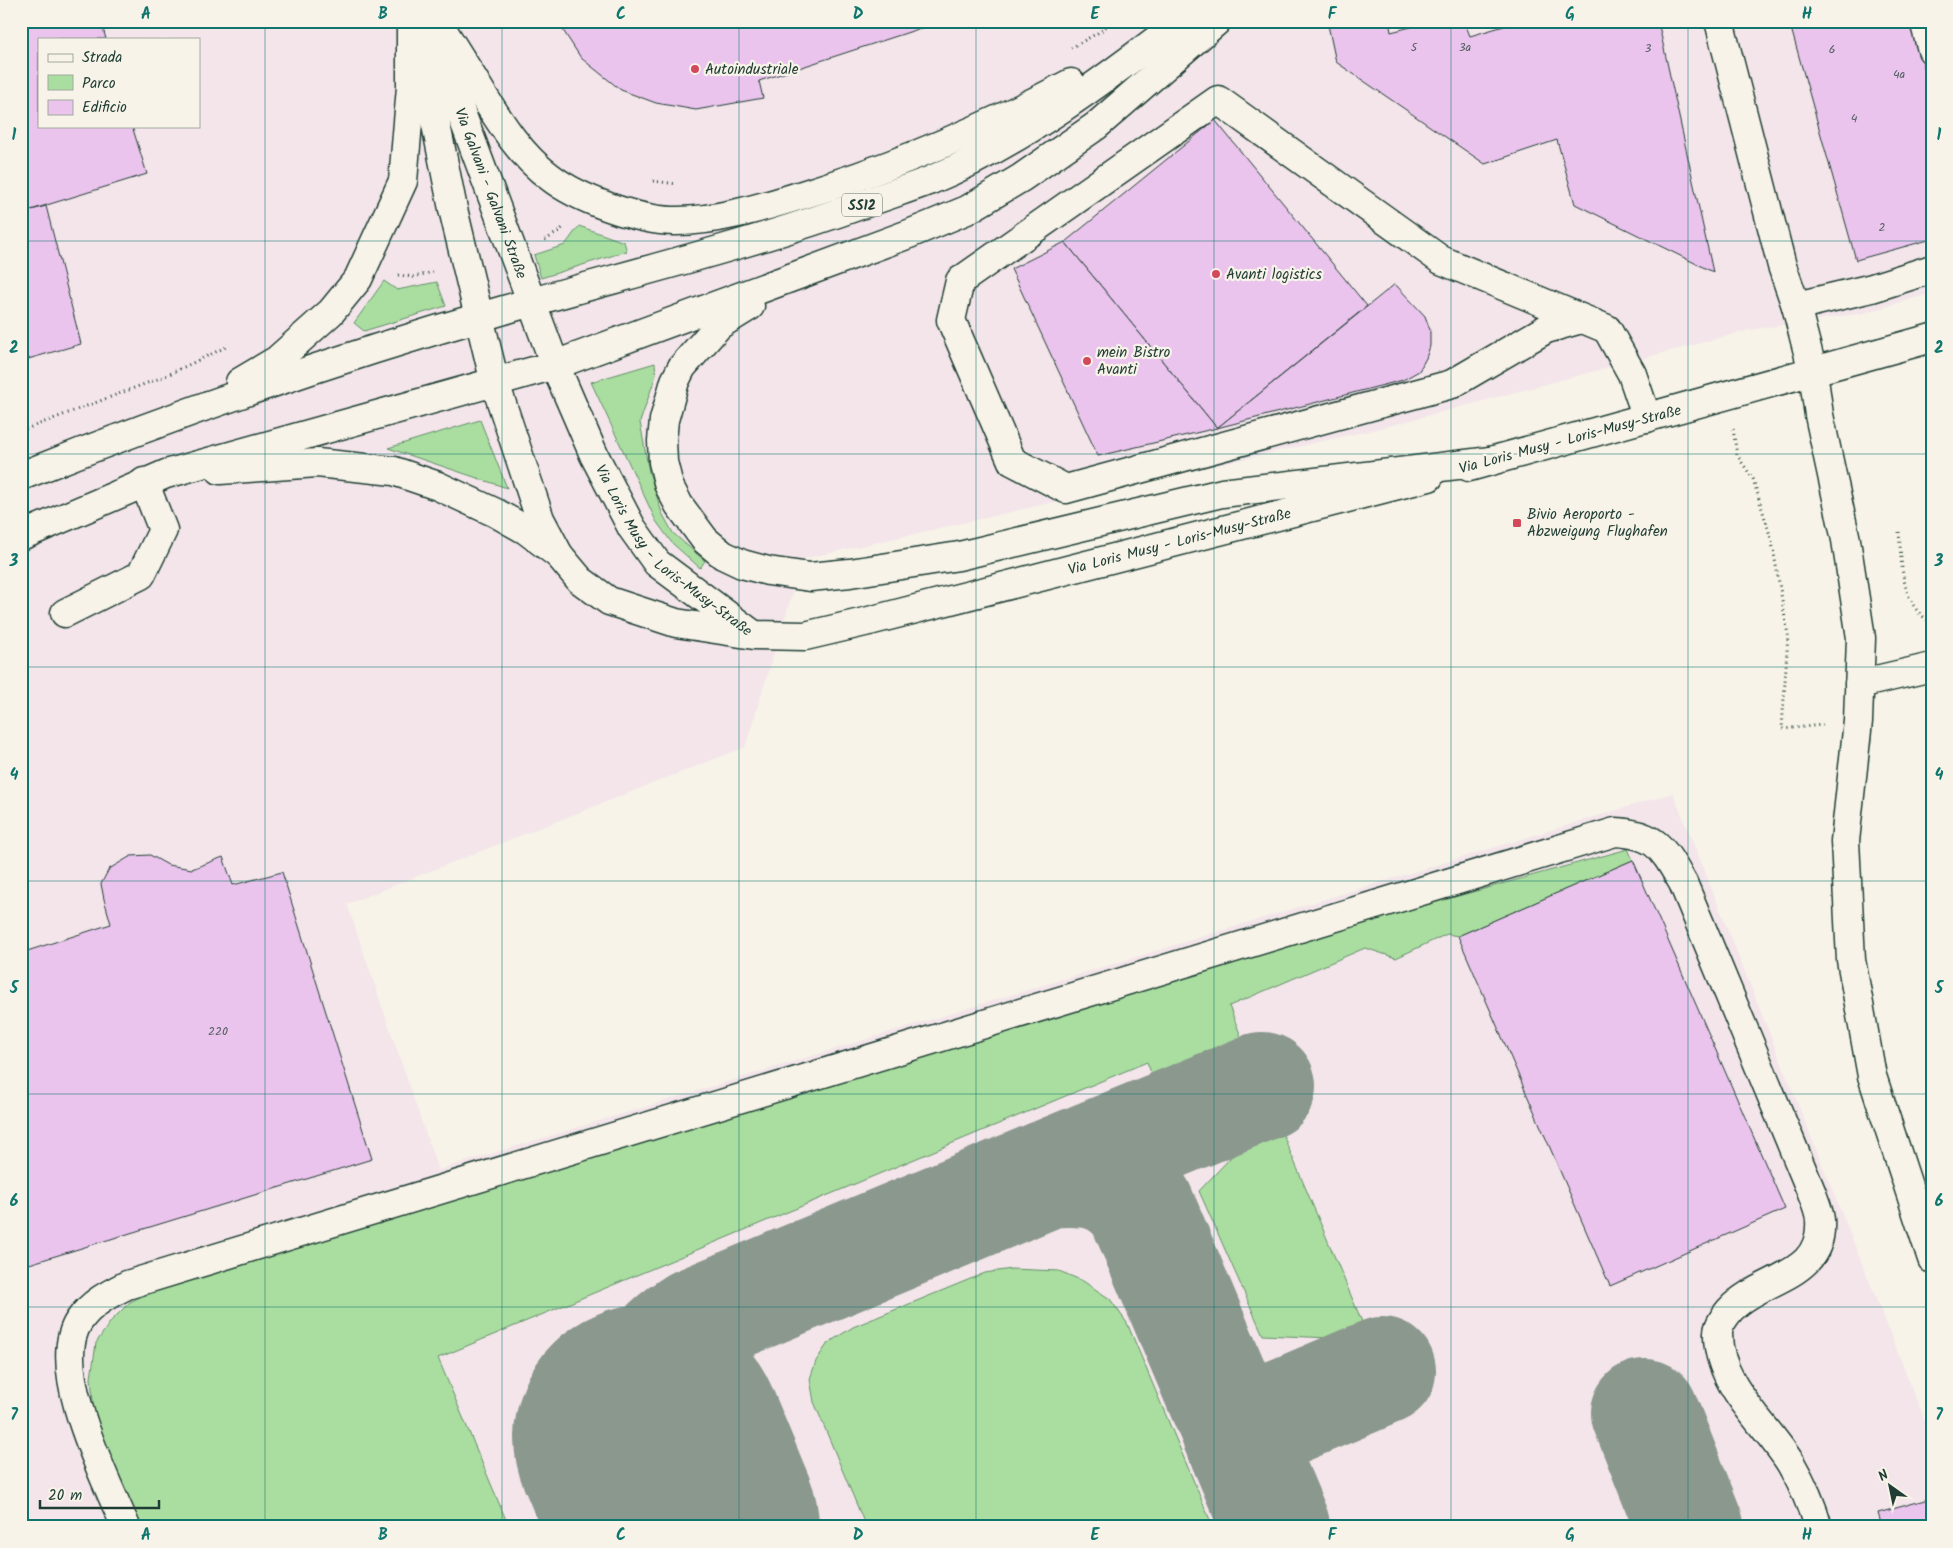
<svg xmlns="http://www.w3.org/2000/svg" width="1953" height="1548" viewBox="0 0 1953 1548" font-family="Kalam,sans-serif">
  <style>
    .built { fill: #f3e5ea; fill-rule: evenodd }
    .green { fill: #aadea0; stroke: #648e6a }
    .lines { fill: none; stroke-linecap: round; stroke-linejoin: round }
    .taxiway { stroke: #8b988e; stroke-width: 108 }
    .runway { stroke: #8b988e; stroke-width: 268 }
    .building { fill: #ebc4ee; stroke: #1f3d34 }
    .minor-casing { stroke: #1f3d34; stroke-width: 31 }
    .major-casing { stroke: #1f3d34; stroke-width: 31 }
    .path { stroke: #1f3d34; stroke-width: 3; stroke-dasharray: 1 4; stroke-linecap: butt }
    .minor { stroke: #f7f3e8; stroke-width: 28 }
    .major { stroke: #f7f3e8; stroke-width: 28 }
    .grid { fill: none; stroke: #0f766e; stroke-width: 1; stroke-opacity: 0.55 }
    .poi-dot { fill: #d1495b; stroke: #f7f3e8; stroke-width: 2 }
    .labels { text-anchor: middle; stroke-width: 4.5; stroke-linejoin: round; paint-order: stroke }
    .number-label { font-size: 12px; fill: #525f62 }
    .shield { fill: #f7f3e8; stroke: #60746a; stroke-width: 1 }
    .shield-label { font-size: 14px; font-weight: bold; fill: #1f3d34 }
    .poi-label { font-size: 15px; fill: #1f3d34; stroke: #f7f3e8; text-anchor: start }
    .street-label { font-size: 15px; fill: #1f3d34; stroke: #f7f3e8 }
    .neatline { fill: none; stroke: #0f766e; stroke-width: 2 }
    .grid-label { font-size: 16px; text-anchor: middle; font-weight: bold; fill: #0f766e }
  </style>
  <rect width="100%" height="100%" fill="#f7f3e8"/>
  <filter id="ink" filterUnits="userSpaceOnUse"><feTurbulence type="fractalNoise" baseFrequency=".02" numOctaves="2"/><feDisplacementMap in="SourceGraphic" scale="10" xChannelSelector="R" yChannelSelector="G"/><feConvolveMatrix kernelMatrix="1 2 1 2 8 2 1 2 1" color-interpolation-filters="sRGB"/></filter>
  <g filter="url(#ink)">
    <path class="built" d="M21,21H1932V293L1864,313L1749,330L1385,427L803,559L745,747L347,904L438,1170L1673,793L1932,1438V1527H21ZM39,39H199V126H39Z"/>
    <g class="green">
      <path d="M579,226L624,242L627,251L541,278L534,255L565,245Z"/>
      <path d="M384,281L397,290L437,282L446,306L364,331L354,323Z"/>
      <path d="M655,363L656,375L640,422L649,472L662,513L673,533L705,561L700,568L672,543L656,521L591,382Z"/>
      <path d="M480,420L507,488L388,448Z"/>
      <path d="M1628,849L1633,860L1458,936L1447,934L1396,958L1365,948L1229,1006L1242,1039L1153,1078L1147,1062L438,1358L509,1527H139L95,1423L91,1378L96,1343L111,1321L130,1302L156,1289L1386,916Z"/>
      <path d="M1278,1123L1363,1324L1331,1338L1263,1335L1199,1191L1251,1136Z"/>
      <path d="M1011,1269L1059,1271L1083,1281L1110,1299L1127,1323L1213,1527H866L814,1402L810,1379L816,1361L828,1343L853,1327L985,1273Z"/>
    </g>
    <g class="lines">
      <g class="taxiway">
        <path d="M1048,1174L1262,1086"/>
        <path d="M1645,1413L1690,1527"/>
        <path d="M1236,1433L1382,1371"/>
        <path d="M648,1438C645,1428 638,1415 638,1404C637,1366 665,1340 695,1321L1048,1174C1087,1171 1117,1173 1141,1207L1276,1527"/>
      </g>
      <path class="runway" d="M648,1438L685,1527"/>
    </g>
    <g class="building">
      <path d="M21,21H101L106,39H39V126H132L147,174L21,213Z"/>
      <path d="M557,21H943L759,81L763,98L696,110L656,103L621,90L581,58Z"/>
      <path d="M1344,21H1389L1391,32L1435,21H1464L1470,36L1521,21H1658L1713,272L1575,204L1557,140L1485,164L1336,62L1328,25Z"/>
      <path d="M1789,21H1911L1932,96V239L1856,260Z"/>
      <path d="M1215,120L1367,306L1217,428L1065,242Z"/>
      <path d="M46,206L81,344L21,361V213Z"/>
      <path d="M1065,242L1217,428L1098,456L1011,269Z"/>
      <path d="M1395,284L1425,316L1430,330V346L1426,358L1419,371L1403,380L1217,428Z"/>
      <path d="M150,855L168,865L192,869L223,857L233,885L282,872L372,1159L26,1265L21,1247V953L111,924L104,899L101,884L109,869L131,856Z"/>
      <path d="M1633,860L1785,1209L1610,1286L1458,936Z"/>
      <path d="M1932,1498V1527H1882L1878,1513Z"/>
    </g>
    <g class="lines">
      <defs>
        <g id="minor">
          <path d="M1719,21L1782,266L1796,306L1813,372L1819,415L1846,540L1861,638L1858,721L1845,841L1851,960L1872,1076L1932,1259"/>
          <path d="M1924,21L1932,50"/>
          <path d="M1796,306L1872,288L1932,269"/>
          <path d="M1581,319L1546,329L1452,384L1066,489L1012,461L951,320L960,281L1218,100L1441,260L1607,329L1632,374L1647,418"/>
          <path id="s1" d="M555,365L594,455L632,528L657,563L751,633"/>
          <path id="s2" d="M495,383L540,519L559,555L580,580L609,601L676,623L754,635L805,636L869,621L1429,477"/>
          <path d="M1469,467L1932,338"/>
          <path d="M65,613L141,575L163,530L144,482"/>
          <path d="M1859,684L1932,667"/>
          <path d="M126,1527C106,1480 48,1367 79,1321C91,1303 109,1294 127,1285L1615,832C1657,834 1663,849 1683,883L1811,1191C1814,1200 1819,1210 1820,1220C1824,1278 1762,1276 1730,1310C1725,1316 1718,1326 1718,1333C1717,1385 1766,1423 1791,1464C1802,1483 1812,1505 1818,1527"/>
        </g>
        <g id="major">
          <path d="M437,21C452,45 467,68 481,92C500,122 520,155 550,177C578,199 637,220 673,221C714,222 764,207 802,195C896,166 984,129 1071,83"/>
          <path id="s3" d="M431,32L555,365"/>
          <path d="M423,60L453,209L495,383"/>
          <path d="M750,306L719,325L682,367L675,381L664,420L662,441L663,462L669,486L679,505L705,540L723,555L742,564L768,571L810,577L850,573L959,556L1222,493L1491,461"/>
          <path d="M240,382L277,360L331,312L358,279L403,181L411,87V21"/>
          <path d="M220,470L317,463L394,471L438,486L496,513L526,530L559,555"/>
          <path d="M21,476C179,413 340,357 504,310C625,275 747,246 866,203C888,195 910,188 931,180C1022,142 1103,81 1181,21"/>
          <path d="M21,536L166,474L555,365L909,234L967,210L1021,178L1096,126L1217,21"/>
        </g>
      </defs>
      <use href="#minor" class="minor-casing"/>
      <use href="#major" class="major-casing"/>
      <g class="path">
        <path d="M1071,48L1101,31L1113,21"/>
        <path d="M653,181L677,184"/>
        <path d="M545,240L560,231L564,226"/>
        <path d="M398,275L413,277L433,272"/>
        <path d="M1733,429L1737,455L1753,479L1772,542L1788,635L1782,729L1823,725"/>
        <path d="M21,431L163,377L226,347"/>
        <path d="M1899,532C1902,564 1900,605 1932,623"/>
      </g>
      <use href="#minor" class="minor"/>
      <use href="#major" class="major"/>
    </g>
  </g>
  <path class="grid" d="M265,21V1527M502,21V1527M739,21V1527M976,21V1527M1214,21V1527M1451,21V1527M1688,21V1527M21,241H1932M21,454H1932M21,667H1932M21,881H1932M21,1094H1932M21,1307H1932"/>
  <g class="poi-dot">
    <circle cx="695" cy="69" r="5"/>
    <circle cx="1216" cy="274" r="5"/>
    <circle cx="1087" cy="361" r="5"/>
    <rect x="1512" y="518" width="10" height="10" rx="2.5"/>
  </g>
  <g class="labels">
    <g class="number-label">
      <text x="1414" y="51">5</text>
      <text x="1465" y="51">3a</text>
      <text x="1648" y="52">3</text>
      <text x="1832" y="53">6</text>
      <text x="1899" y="78">4a</text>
      <text x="1854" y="122">4</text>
      <text x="1882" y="231">2</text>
      <text x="218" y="1035">220</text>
    </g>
    <rect class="shield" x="842" y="193.5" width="40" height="23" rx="4"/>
    <g class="shield-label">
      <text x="862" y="210">SS12</text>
    </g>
    <g class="poi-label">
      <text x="705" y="74">Autoindustriale</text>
      <text x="1226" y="279">Avanti logistics</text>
      <text x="1097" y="357">mein Bistro<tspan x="1097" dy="17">Avanti</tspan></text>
      <text x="1527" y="519">Bivio Aeroporto -<tspan x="1527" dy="17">Abzweigung Flughafen</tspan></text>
    </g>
    <g class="street-label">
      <text dy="5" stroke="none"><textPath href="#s3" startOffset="172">Via Galvani - Galvani Straße</textPath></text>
      <text transform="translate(1570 439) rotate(-15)" y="5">Via Loris Musy - Loris-Musy-Straße</text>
      <text dy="5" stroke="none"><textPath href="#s2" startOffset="839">Via Loris Musy - Loris-Musy-Straße</textPath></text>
      <text dy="5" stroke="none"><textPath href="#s1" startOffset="225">Via Loris Musy - Loris-Musy-Straße</textPath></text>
    </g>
  </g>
  <rect width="1953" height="1548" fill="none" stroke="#f7f3e8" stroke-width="55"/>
  <rect x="38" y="38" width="162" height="90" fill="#f7f3e8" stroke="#a1aaa0"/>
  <rect x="48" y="54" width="25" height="8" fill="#f7f3e8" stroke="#a1aaa0"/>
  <text x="82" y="62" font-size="15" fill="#1f3d34">Strada</text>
  <rect x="48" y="75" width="25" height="15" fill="#aadea0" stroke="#a1aaa0"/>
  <text x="82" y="88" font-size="15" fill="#1f3d34">Parco</text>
  <rect x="48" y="100" width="25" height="15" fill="#ebc4ee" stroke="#a1aaa0"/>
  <text x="82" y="112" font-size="15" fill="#1f3d34">Edificio</text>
  <g transform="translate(1890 1486) rotate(327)" stroke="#f7f3e8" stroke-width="4" paint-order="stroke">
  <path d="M0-4L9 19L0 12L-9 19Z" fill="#1f3d34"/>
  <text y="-8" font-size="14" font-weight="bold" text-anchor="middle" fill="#1f3d34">N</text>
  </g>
  <path d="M40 1500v8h119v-8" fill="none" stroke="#1f3d34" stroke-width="2.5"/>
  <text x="48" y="1500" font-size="15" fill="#1f3d34" stroke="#f7f3e8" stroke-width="4" paint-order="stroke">20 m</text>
  <rect x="28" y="28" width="1898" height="1492" class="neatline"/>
  <g class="grid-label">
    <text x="146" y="19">A</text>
    <text x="383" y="19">B</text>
    <text x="621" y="19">C</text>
    <text x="858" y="19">D</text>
    <text x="1095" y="19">E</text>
    <text x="1332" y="19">F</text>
    <text x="1570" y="19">G</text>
    <text x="1807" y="19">H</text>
    <text x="14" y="140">1</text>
    <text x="1939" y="140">1</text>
    <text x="14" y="353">2</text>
    <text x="1939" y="353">2</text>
    <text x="14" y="566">3</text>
    <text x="1939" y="566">3</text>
    <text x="14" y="780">4</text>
    <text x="1939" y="780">4</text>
    <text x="14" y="993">5</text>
    <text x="1939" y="993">5</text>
    <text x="14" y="1206">6</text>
    <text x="1939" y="1206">6</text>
    <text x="14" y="1420">7</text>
    <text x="1939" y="1420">7</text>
    <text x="146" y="1540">A</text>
    <text x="383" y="1540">B</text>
    <text x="621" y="1540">C</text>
    <text x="858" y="1540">D</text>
    <text x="1095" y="1540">E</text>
    <text x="1332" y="1540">F</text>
    <text x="1570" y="1540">G</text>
    <text x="1807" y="1540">H</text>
  </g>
</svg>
